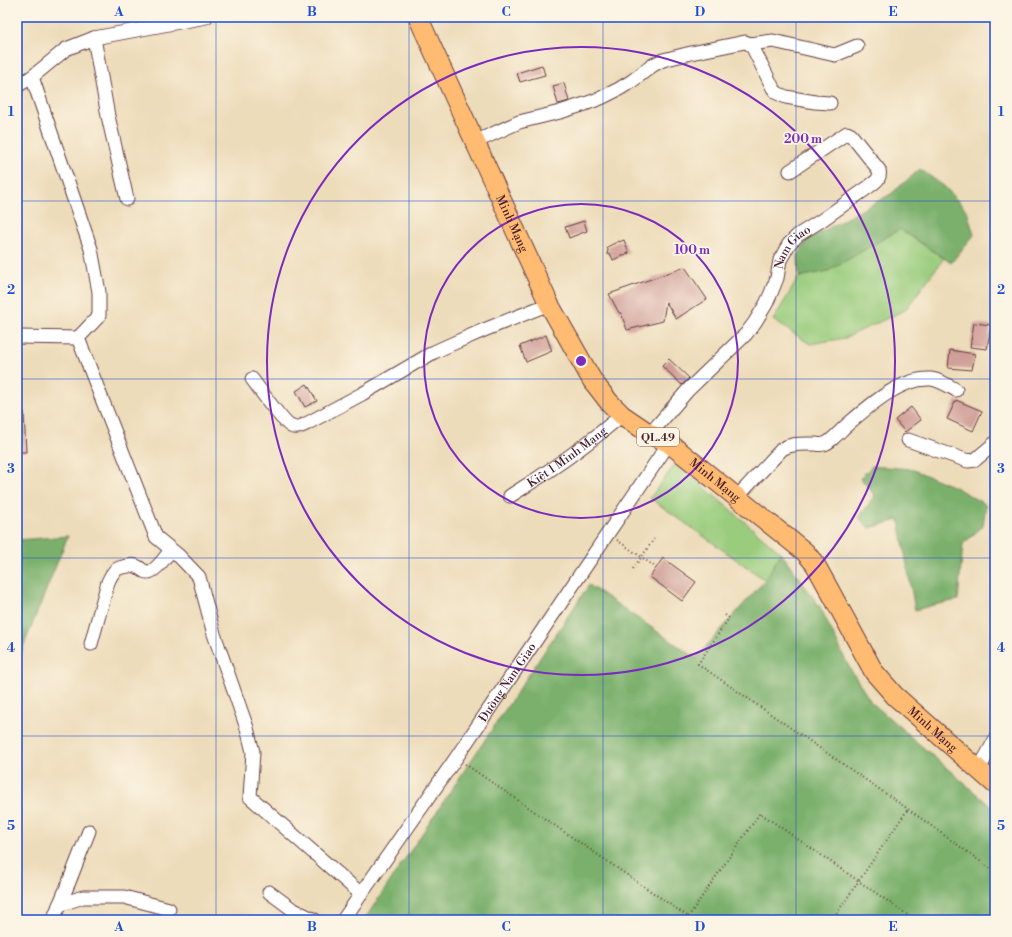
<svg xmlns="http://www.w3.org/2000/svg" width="1012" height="937" viewBox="0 0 1012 937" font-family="'Libre Bodoni',serif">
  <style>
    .green { fill: #99cc7d; stroke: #727654 }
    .forest { fill: #7ab06c; stroke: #62684c }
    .building { fill: #cf9d96 }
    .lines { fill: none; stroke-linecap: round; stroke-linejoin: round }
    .minor-casing { stroke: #623b40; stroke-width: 15 }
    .highway-casing { stroke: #623b40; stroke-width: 21 }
    .path { stroke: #623b40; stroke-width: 2; stroke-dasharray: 1 3; stroke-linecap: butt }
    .minor { stroke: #fff; stroke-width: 13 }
    .highway { stroke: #febb71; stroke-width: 19 }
    .grid { fill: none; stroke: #1d4ed8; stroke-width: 1; stroke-opacity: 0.55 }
    .ring { fill: none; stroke: #7b2cbf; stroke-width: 2 }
    .labels { text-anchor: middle; stroke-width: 3.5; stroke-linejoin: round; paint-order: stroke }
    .shield { fill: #fcf5e5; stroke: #7f5f63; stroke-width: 1 }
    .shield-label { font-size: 11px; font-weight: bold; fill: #4a1f2b }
    .street-label { font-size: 12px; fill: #4a1f2b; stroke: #fcf5e5 }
    .centre { fill: #7b2cbf; stroke: #fcf5e5; stroke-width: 2 }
    .ring-label { font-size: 12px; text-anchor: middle; font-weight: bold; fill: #7b2cbf; stroke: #fcf5e5; stroke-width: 3.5; stroke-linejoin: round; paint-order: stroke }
    .neatline { fill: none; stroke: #1d4ed8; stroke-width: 1.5 }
    .grid-label { font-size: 13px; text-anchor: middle; font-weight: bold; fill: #1d4ed8 }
  </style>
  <rect width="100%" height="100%" fill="#fcf5e5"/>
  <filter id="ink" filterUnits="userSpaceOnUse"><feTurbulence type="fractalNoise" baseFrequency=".025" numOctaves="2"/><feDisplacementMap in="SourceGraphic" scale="8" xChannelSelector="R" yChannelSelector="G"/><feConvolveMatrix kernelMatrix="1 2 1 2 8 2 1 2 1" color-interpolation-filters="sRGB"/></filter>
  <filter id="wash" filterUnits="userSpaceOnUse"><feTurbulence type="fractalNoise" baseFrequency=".012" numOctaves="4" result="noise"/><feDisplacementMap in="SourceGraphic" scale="16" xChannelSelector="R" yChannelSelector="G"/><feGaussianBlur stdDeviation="0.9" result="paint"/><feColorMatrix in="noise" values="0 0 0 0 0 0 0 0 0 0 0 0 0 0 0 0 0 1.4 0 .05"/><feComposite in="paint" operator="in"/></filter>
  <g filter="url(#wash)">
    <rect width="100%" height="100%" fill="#eddcba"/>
    <g class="green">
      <path d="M900,229L944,258L905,310L845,338L810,344L773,320L799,277L828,271Z"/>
      <path d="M676,463L781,553L765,580L650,498Z"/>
    </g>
    <g class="forest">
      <path d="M920,169L945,187L967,211L974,235L951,263L900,229L828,271L799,277L798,256L808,239L891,194Z"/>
      <path d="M872,466L911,469L955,487L986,505L983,526L963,544L958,600L934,605L915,610L899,520L869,528L859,518L875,495L860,478Z"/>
      <path d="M68,536L17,662V540Z"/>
      <path d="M781,553L820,607L849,667L871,702L995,810V920H364L589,585L696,658L765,580Z"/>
    </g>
    <g id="blocks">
      <g class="building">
        <path d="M542,65L545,75L520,82L517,73Z"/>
        <path d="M564,83L569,101L558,104L553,86Z"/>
        <path d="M584,221L587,231L569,238L565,227Z"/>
        <path d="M624,240L629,253L613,260L611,255L607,254L608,250L607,247L619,241V242Z"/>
        <path d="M685,267L707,299L676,319L666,302L663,321L627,330L621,313H619L609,294Z"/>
        <path d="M974,323L991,325L987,349L970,347Z"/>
        <path d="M546,335L552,351L526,362L520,346Z"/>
        <path d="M950,350L975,354L972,370L948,368Z"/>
        <path d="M669,359L689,378L682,385L662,366Z"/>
        <path d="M307,384L317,401L305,407L296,391Z"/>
        <path d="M956,400L982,411L973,431L947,419Z"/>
        <path d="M911,407L921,420L905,432L895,420Z"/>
        <path d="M17,412H24L26,452H17Z"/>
        <path d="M663,558L696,582L682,601L650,577Z"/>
      </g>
    </g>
  </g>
  <g filter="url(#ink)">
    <use href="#blocks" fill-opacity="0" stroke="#623b40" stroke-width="1"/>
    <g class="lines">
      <defs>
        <g id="minor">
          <path d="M94,38L108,116L127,199"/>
          <path d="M750,44L773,41L835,55L857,46"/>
          <path d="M32,77L91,249L99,292V316L78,338L156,537L178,555L199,577L214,634L247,728L253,752L250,797L361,894"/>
          <path d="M17,86L32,77L66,49L94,38L206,17"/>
          <path d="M475,142L519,122L560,112L585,104L601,98L619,89L632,81L653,65L663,60L691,53L745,42L750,44L753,48L773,88L777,93L786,97L815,102L830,103"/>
          <path d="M17,337L78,338"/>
          <path d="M252,379C259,388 285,426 293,427C297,428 302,426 306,424L362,394L434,352L454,343L484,330L549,304"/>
          <path id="s1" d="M650,434L688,390L746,334L755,322L766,304L771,293L777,278L780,260L789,244L798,235L822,220L870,186C876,181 881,179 879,170L851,135L847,133L790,171"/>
          <path d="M908,440L968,461L975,460L995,443"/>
          <path id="s2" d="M510,496C549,472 587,445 622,415"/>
          <path d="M737,497L782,449C792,443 803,444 815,444C817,444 821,445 824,444C830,443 842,429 847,425C869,406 901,377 931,379C940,380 949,386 956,390"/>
          <path d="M91,644L108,582C113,571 116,567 129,566C132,565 135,565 138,567C142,569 144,573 149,572C157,570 166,556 171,550"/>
          <path d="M979,769L995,740"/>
          <path d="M269,892L292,909L315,920"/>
          <path d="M59,905L83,897H124L169,909"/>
          <path d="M53,920L69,882L89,831"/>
          <path id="s3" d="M343,920L456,758L669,443"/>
        </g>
        <g id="highway">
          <path id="s4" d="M418,17L549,304L592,380L609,402L622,415L650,434L669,443L805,552L815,564L825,582L874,672L895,696L995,784"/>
        </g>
      </defs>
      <use href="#minor" class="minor-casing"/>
      <use href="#highway" class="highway-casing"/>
      <g class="path">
        <path d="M617,540L654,566"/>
        <path d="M633,569L654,539"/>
        <path d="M725,615L729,618L698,664L908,809L995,872"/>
        <path d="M465,764L693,920"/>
        <path d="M686,920L760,813L915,920"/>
        <path d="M832,920L908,809"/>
      </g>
      <use href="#minor" class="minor"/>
      <use href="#highway" class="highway"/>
    </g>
  </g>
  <path class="grid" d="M216,17V920M409,17V920M603,17V920M796,17V920M17,201H995M17,379H995M17,558H995M17,736H995"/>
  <g class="ring">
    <circle cx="581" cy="361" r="157"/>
    <circle cx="581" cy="361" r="314"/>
  </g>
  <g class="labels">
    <rect class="shield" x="637" y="428" width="42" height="18" rx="3"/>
    <g class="shield-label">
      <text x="658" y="441">QL.49</text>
    </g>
    <g class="street-label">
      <text dy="4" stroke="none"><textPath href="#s4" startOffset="227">Minh Mạng</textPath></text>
      <text dy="4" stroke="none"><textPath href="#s1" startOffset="239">Nam Giao</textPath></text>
      <text dy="4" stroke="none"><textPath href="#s2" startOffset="69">Kiệt 1 Minh Mạng</textPath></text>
      <text dy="4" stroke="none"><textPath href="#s4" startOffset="563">Minh Mạng</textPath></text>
      <text dy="4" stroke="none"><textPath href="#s3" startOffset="289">Đường Nam Giao</textPath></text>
      <text dy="4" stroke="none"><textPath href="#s4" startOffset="899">Minh Mạng</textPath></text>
    </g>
  </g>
  <circle cx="581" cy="361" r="6" class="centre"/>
  <g class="ring-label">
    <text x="803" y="143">200 m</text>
    <text x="692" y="254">100 m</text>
  </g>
  <rect width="1012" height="937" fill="none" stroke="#fcf5e5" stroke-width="44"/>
  <rect x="22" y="22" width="968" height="893" class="neatline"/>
  <g class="grid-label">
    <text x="119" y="16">A</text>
    <text x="312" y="16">B</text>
    <text x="506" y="16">C</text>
    <text x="700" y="16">D</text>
    <text x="893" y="16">E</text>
    <text x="11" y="116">1</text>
    <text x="1001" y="116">1</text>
    <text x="11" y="294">2</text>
    <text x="1001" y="294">2</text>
    <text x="11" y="473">3</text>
    <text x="1001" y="473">3</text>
    <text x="11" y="652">4</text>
    <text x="1001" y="652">4</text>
    <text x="11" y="830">5</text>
    <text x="1001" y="830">5</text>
    <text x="119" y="931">A</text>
    <text x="312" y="931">B</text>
    <text x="506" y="931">C</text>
    <text x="700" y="931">D</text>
    <text x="893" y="931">E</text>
  </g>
</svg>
